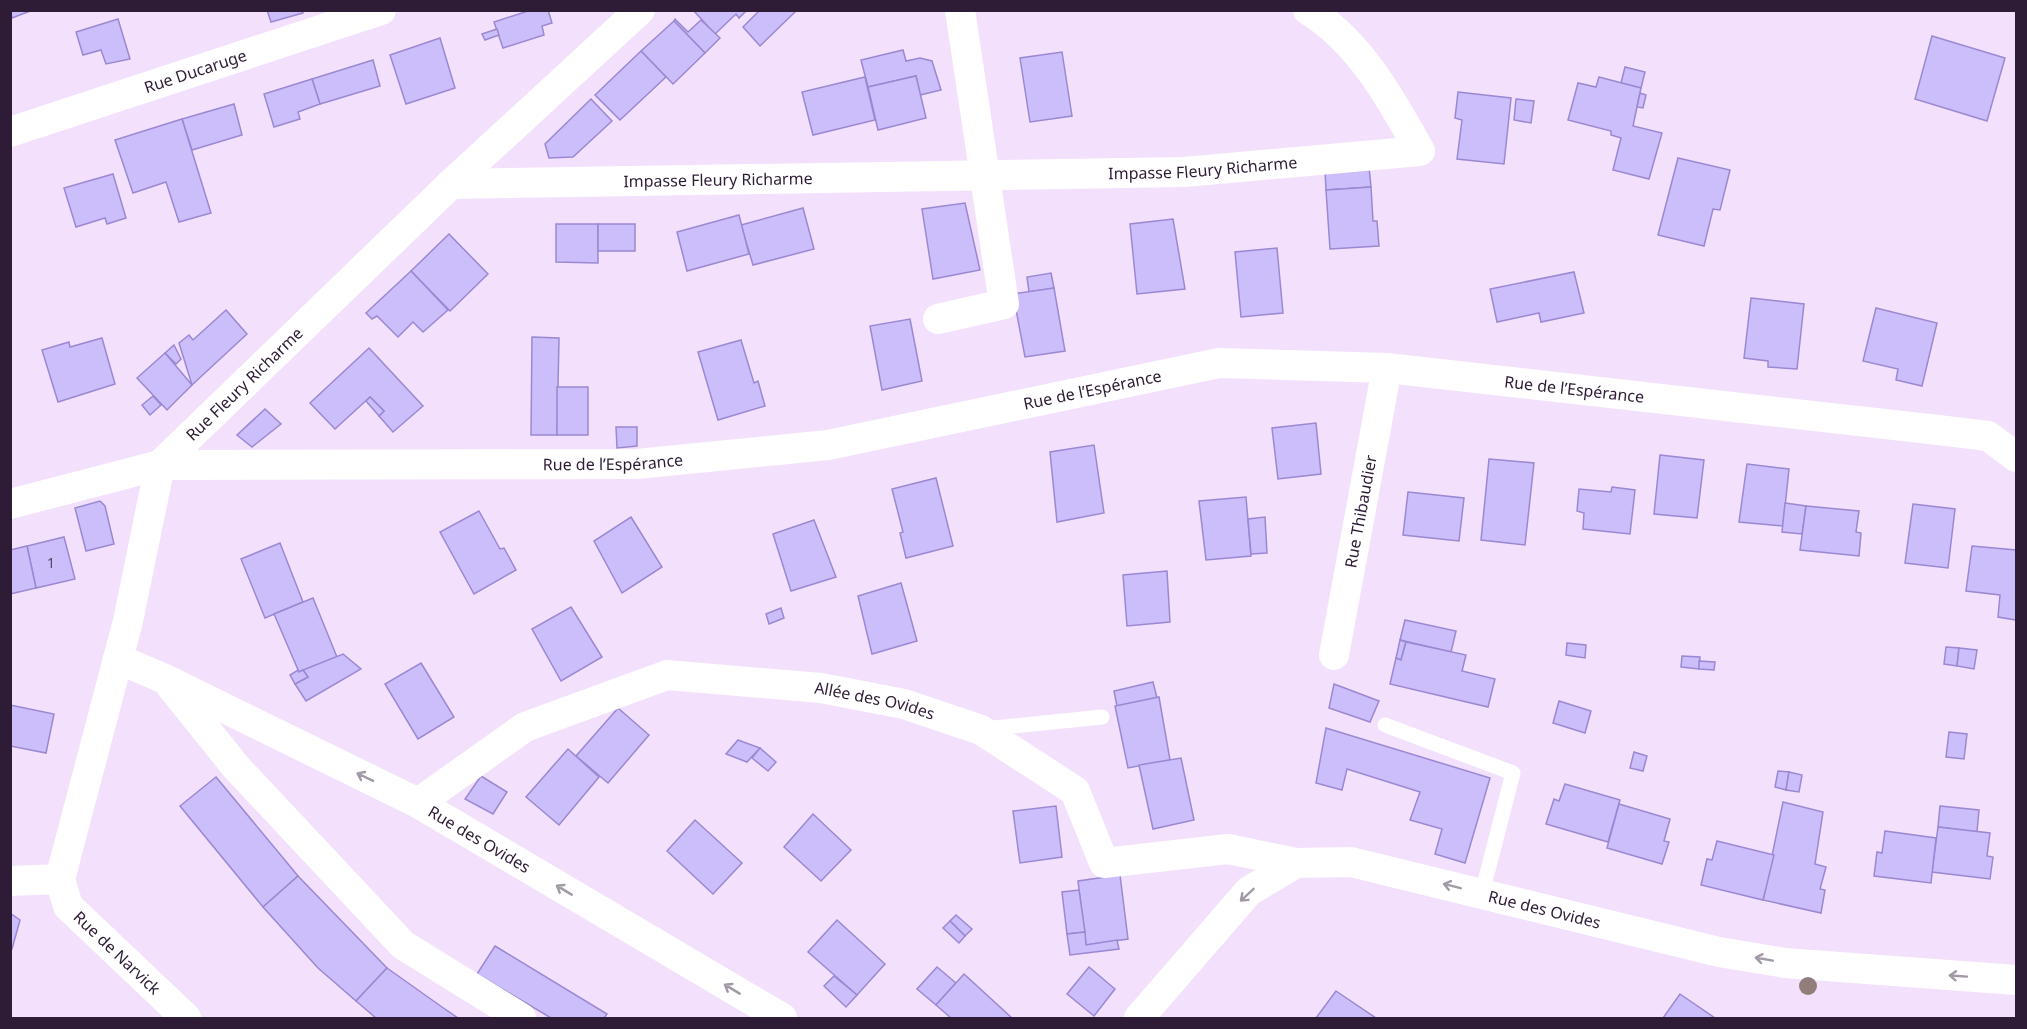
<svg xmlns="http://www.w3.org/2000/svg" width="2027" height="1029" viewBox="0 0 2027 1029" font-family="'Noto Sans',sans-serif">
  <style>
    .building { fill: #ccbdfb; stroke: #9b88d2; stroke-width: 1.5 }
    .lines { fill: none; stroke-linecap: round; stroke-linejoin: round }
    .service { stroke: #fff; stroke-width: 15 }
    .minor { stroke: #fff; stroke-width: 30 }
    .tree { fill: #917e7b }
    .oneway { stroke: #a199a5 }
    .labels { text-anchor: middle; stroke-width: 6; stroke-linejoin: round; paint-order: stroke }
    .number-label { font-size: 14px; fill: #564467 }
    .street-label { font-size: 16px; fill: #2e1c36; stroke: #f3e0fc }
  </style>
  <rect width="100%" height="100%" fill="#f3e0fc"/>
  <g class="building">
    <path d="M10,10H33L12,18Z"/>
    <path d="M267,10H302L303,13L271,22Z"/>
    <path d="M531,10H548L552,23L542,26L544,35L503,48L494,22Z"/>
    <path d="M693,10H747L739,18L736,14L715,34Z"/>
    <path d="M760,10H797L760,46L743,27Z"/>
    <path d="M118,19L130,59L106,64L101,50L83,55L76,32Z"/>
    <path d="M675,19L688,32L701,20L720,38L705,53L674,21Z"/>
    <path d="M674,21L705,53L673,84L641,51Z"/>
    <path d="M497,29L499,35L485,40L482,34Z"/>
    <path d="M1932,36L2005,58L1987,121L1915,99Z"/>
    <path d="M440,38L455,88L406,104L390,55Z"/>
    <path d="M903,50L906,61L920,58L932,61L941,90L920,95L916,76L868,87L861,60Z"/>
    <path d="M641,51L666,77L620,120L595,95Z"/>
    <path d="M1062,52L1072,116L1030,122L1020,58Z"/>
    <path d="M373,60L380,86L320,104L312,79Z"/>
    <path d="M1625,67L1645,72L1641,88L1621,83Z"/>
    <path d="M916,76L926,118L878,130L868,87Z"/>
    <path d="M865,77L875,120L813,135L802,92Z"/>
    <path d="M1599,77L1641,88L1633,126L1662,133L1649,179L1613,170L1621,138L1611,135V131L1568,120L1578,83L1596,87Z"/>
    <path d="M312,79L320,104L298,112L300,119L274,127L264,94Z"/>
    <path d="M1458,92L1511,98L1504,164L1457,159L1462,120L1455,118Z"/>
    <path d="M1640,93L1646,95L1643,108L1637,107Z"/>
    <path d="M591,99L612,121L573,157L549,158L545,144Z"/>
    <path d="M1516,99L1534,101L1531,123L1514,120Z"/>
    <path d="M234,104L242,135L192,150L182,119Z"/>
    <path d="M182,119L211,213L179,222L166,182L133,193L115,140Z"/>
    <path d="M1678,158L1730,170L1720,210L1713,209L1704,246L1658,235Z"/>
    <path d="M1369,167L1371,187L1326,190L1325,171Z"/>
    <path d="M113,174L126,218L107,224L105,218L76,227L64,188Z"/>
    <path d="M1371,187L1373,221H1377L1379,246L1330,249L1326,190Z"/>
    <path d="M965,203L980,270L933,279L922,209Z"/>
    <path d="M803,208L814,249L753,265L741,225Z"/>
    <path d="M739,215L749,254L687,271L677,232Z"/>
    <path d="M1173,219L1185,289L1137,294L1130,224Z"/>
    <path d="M556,224H598V263L556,262Z"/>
    <rect x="598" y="224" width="37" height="27"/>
    <path d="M449,234L488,274L450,311L411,271Z"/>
    <path d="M1277,248L1283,313L1241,317L1235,252Z"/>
    <path d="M411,271L448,310L423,332L413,322L398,337L377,316L372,319L366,313Z"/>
    <path d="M1574,272L1584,313L1541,322L1539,313L1497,322L1490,289Z"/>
    <path d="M1051,273L1054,288L1029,292L1027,277Z"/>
    <path d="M1054,288L1065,351L1025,357L1013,294Z"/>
    <path d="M1751,298L1804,304L1797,369L1768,367V361L1744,358Z"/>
    <path d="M1876,308L1937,323L1922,386L1896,380L1898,369L1863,361Z"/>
    <path d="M226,310L247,334L192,385L179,343L189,335L193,340Z"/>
    <path d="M910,319L922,381L882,390L870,326Z"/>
    <path d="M532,337L559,338L557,435H531Z"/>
    <path d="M102,338L115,384L58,402L42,350L69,342L70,347Z"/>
    <path d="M741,340L754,383L758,381L765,406L718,420L698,352Z"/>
    <path d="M174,345L181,359L176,364L165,353Z"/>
    <path d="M369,348L423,406L393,432L379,416L384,411L370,397L335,429L310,403Z"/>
    <path d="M165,353L192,385L167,410L137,378Z"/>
    <rect x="557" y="387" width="31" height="48"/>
    <path d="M153,396L161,405L150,415L142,405Z"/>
    <path d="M370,397L384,411L379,416L366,401Z"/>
    <path d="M265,409L281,424L252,447L237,435Z"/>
    <path d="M1316,423L1321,474L1278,479L1272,428Z"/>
    <path d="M616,427H637V446L617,448Z"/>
    <path d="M1094,445L1104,513L1057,522L1050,452Z"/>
    <path d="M1660,455L1704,460L1697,518L1654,514Z"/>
    <path d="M1489,459L1534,463L1525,545L1481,540Z"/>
    <path d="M1747,464L1789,469L1783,526L1739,522Z"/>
    <path d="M936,478L953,546L906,558L900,533L903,532L892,489Z"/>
    <path d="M1612,487L1635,490L1630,534L1583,529L1584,513L1577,511L1579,489L1611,492Z"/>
    <path d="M1408,492L1464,498L1459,541L1403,535Z"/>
    <path d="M1246,497L1251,556L1206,560L1199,501Z"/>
    <path d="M100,501L105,506L114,544L86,551L75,508Z"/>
    <path d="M1785,503L1806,506L1802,534L1782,532Z"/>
    <path d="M1913,504L1955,509L1948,568L1905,563Z"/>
    <path d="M1806,506L1859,511L1856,532L1861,533L1859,556L1800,550Z"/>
    <path d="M479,511L500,549L504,548L516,570L474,594L440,532Z"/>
    <path d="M631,517L662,567L622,593L594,541Z"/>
    <path d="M1265,517L1267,553L1251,554L1248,519Z"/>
    <path d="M814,520L836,577L791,591L773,534Z"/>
    <path d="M64,537L75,579L36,588L27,546Z"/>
    <path d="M280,543L303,602L265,618L241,559Z"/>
    <path d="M27,546L36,588L10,594V550Z"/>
    <path d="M1972,546L2016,550V620L1998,617L2000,595L1966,591Z"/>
    <path d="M1167,571L1170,622L1127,626L1123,575Z"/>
    <path d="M901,583L917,641L872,654L858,596Z"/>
    <path d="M313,598L337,657L299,672L274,614Z"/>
    <path d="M571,607L602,657L561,681L532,629Z"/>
    <path d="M781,608L784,618L769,624L766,614Z"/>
    <path d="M1405,620L1456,631L1451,652L1400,640Z"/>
    <path d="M1400,640L1406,642L1401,660L1396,658Z"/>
    <path d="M1406,642L1466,655L1462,671L1495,679L1488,707L1390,684L1396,658L1401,660Z"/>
    <path d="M1567,643L1586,645L1585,658L1566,655Z"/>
    <path d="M1946,647L1959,648L1957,666L1944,664Z"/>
    <path d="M1959,648L1977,650L1974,669L1957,666Z"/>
    <path d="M343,654L361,669L306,701L295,684L308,677L303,670Z"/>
    <path d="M1682,656L1700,657L1699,669L1681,667Z"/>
    <path d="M1699,661L1715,662L1714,670L1699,669Z"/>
    <path d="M421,663L454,717L418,739L385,684Z"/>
    <path d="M298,670L299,672L303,670L308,677L295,684L290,675Z"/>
    <path d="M1153,682L1157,698L1117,706L1114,691Z"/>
    <path d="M1334,684L1379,701L1370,722L1329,708Z"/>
    <path d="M1159,697L1170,760L1128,768L1115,706Z"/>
    <path d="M1559,701L1591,711L1585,733L1553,723Z"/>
    <path d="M10,705L54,714L46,753L10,746Z"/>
    <path d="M618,708L649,735L608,783L576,756Z"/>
    <path d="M1326,728L1490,778L1465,863L1435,854L1442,829L1410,820L1420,792L1347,769L1342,790L1316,783Z"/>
    <path d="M1949,732L1967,734L1964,759L1946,757Z"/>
    <path d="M738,740L760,748L747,762L726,754Z"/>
    <path d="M760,748L776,762L768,771L752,758Z"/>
    <path d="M568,749L599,777L559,825L526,797Z"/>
    <path d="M1634,752L1647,756L1643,771L1630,768Z"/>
    <path d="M1181,758L1194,820L1153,829L1139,765Z"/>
    <path d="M1778,771L1789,772L1786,790L1775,787Z"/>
    <path d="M1789,772L1802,775L1799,792L1786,790Z"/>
    <path d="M481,776L507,792L493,814L465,799Z"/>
    <path d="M216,777L298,876L263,907L180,806Z"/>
    <path d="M1565,784L1620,800L1608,842L1546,824L1554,799L1559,801Z"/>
    <path d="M1783,802L1823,812L1815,864L1826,867L1820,889L1825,890L1821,913L1763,900Z"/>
    <path d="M1619,804L1670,819L1664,841L1669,842L1662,864L1607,848Z"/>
    <path d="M1056,806L1062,857L1020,863L1013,811Z"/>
    <path d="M1940,806L1979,810L1977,832L1938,827Z"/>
    <path d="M813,814L851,850L821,881L784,847Z"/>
    <path d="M695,820L742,863L713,894L667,851Z"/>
    <path d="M1938,827L1990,833L1987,856L1993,857L1990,879L1932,872Z"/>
    <path d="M1885,831L1936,838L1931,883L1874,876L1877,852L1882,853Z"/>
    <path d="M1717,841L1774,855L1763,900L1701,885L1707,859L1712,860Z"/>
    <path d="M1120,875L1128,939L1086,945L1078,881Z"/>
    <path d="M298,876L387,968L356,1001L318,968L263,907Z"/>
    <path d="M1079,890L1085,932L1067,934L1062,892Z"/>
    <path d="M10,913L20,920L12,949L10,948Z"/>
    <path d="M956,915L972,929L965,936L950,921Z"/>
    <path d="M837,920L885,964L857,995L808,952Z"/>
    <path d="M950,921L965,936L959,943L943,928Z"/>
    <path d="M1085,932L1086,945L1117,940L1119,949L1070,955L1067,934Z"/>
    <path d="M495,946L607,1014L604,1018H551L477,974Z"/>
    <path d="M937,967L956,983L936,1005L917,989Z"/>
    <path d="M1089,967L1115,989L1094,1016L1067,994Z"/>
    <path d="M387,968L442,1007L458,1018H376L356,1001Z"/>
    <path d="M964,974L1012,1018H951L936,1005Z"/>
    <path d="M834,976L857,995L846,1007L824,986Z"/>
    <path d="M1336,991L1376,1018H1316Z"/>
    <path d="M1680,994L1715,1018H1663Z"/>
  </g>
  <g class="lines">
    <g class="service">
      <path d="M1385,725L1513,773L1482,893"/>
      <path d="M984,729L1102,717"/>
    </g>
    <g class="minor">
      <path id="s1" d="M10,132L381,10"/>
      <path id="s2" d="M451,184L1184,172L1420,151C1391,99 1360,42 1308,10"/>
      <path d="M938,319L1004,304L960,10"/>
      <path id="s3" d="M10,504L160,465L637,464L828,445L1219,363L1387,368L1938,430L1988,436L2016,457"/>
      <path id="s4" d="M1334,655L1387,368"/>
      <path id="s5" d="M118,659L165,679L418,803L782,1018"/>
      <path d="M171,686L236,767L403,945L521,1018"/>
      <path id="s6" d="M418,803L525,727L667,675L821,688L904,704L981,730L1075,791L1104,863L1228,849L1296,863"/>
      <path id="s7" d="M60,879L128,621L160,465L451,184L640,10"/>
      <path id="s8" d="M60,879L68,906L186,1018"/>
      <path d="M10,881L60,879"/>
      <path id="s9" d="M1139,1018L1249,891L1296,863L1351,862L1719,952L1785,963L2016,980"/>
    </g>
  </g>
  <circle class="tree" cx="1808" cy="986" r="9"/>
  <defs><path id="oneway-shaft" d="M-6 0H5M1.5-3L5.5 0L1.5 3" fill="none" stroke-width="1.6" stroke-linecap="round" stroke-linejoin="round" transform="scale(1.5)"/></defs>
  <g class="oneway">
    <use href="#oneway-shaft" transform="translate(365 777) rotate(-154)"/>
    <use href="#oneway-shaft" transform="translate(1452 886) rotate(-166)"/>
    <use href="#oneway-shaft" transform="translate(564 890) rotate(-149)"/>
    <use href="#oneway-shaft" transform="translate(1247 895) rotate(137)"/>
    <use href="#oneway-shaft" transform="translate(1764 959) rotate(-170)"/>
    <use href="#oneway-shaft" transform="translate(1958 976) rotate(-176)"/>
    <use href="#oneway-shaft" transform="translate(732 989) rotate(-149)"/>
  </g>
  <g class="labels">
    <g class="number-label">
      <text x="51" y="568">1</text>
    </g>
    <g class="street-label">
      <text dy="6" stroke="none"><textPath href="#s1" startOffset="195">Rue Ducaruge</textPath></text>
      <text dy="6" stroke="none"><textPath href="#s2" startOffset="752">Impasse Fleury Richarme</textPath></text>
      <text dy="6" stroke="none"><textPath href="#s2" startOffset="267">Impasse Fleury Richarme</textPath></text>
      <text dy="6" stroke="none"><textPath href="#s7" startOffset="543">Rue Fleury Richarme</textPath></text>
      <text dy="6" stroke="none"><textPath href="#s3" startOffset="1580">Rue de l’Espérance</textPath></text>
      <text dy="6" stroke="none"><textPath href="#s3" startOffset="1094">Rue de l’Espérance</textPath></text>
      <text dy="6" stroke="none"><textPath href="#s3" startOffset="608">Rue de l’Espérance</textPath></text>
      <text dy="6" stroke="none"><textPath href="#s4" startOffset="146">Rue Thibaudier</textPath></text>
      <text dy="6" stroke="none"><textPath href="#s6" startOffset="492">Allée des Ovides</textPath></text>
      <text dy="6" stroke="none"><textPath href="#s5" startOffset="404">Rue des Ovides</textPath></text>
      <text dy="6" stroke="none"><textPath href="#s9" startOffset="477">Rue des Ovides</textPath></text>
      <text dy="6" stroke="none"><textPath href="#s8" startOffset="96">Rue de Narvick</textPath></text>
    </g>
  </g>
  <rect width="2027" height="1029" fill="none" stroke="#2e1c36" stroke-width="24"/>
</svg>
